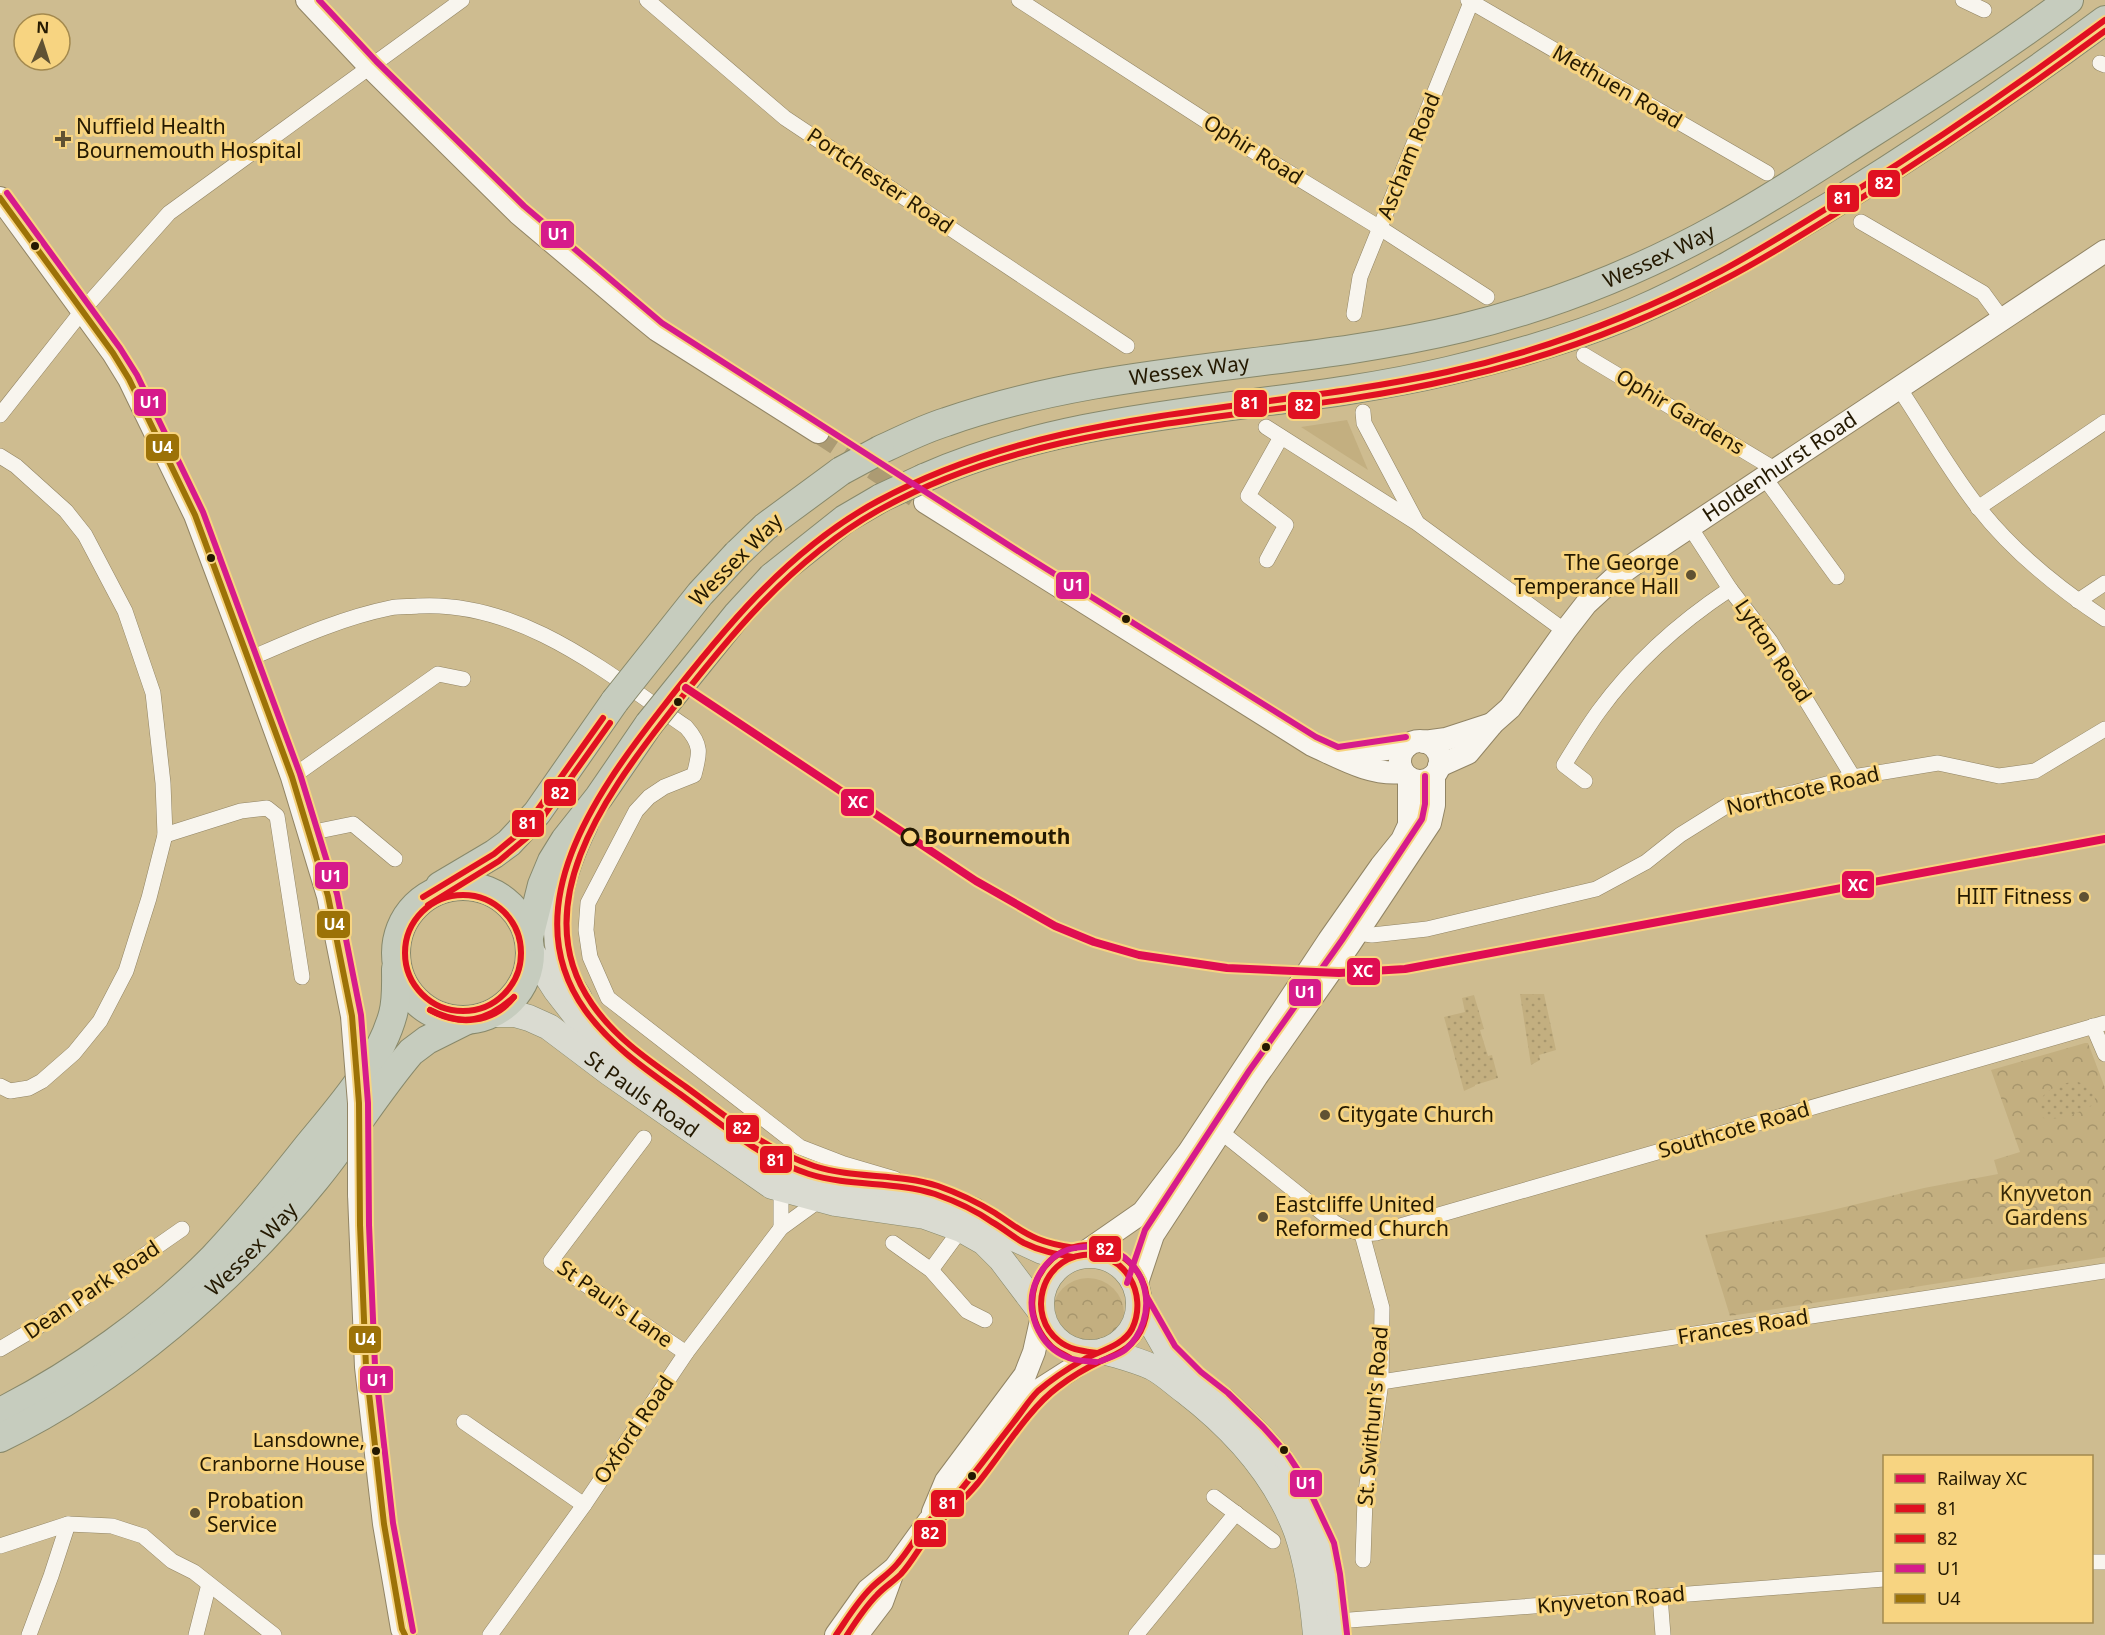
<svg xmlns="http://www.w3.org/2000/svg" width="2105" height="1635" viewBox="0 0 2105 1635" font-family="'Noto Sans',sans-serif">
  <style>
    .grass { fill: #c3af80 }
    .park { fill: url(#park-crowns) }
    .garden { fill: url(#garden-dots) }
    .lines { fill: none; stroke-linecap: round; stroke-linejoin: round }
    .secondary-tunnel { stroke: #ac9b73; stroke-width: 22; stroke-dasharray: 22 11; stroke-linecap: butt }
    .street-casing { stroke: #918464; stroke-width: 16 }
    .secondary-casing { stroke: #918464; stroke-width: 24 }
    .primary-casing { stroke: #88896b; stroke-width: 27 }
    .highway-casing { stroke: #88896b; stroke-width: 30 }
    .street { stroke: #f8f5ee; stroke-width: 15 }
    .secondary { stroke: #f8f5ee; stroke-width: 22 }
    .primary { stroke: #dadbd1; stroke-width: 26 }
    .highway { stroke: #c6ccbe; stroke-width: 28 }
    .secondary-bridge-casing { stroke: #918464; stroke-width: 24; stroke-linecap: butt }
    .highway-bridge-casing { stroke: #88896b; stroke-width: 30; stroke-linecap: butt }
    .secondary-bridge { stroke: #f8f5ee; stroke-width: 22 }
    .highway-bridge { stroke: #c6ccbe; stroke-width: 28 }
    .bus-1-casing { stroke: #f7d481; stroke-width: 10 }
    .bus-2-casing { stroke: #f7d481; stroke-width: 10 }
    .bus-3-casing { stroke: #f7d481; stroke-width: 10 }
    .bus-4-casing { stroke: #f7d481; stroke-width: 10 }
    .bus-1 { stroke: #e01021; stroke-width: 6 }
    .bus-2 { stroke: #e01021; stroke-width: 6 }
    .bus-3 { stroke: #d61b8b; stroke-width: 6 }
    .bus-4 { stroke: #9c7207; stroke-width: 6 }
    .rail-1-casing { stroke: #f7d481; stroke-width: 12 }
    .rail-1 { stroke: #df0d52; stroke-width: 8 }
    .poi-dot { fill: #605233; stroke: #f7d481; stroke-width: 2 }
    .bus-dot { fill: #241901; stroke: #f7d481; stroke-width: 2 }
    .stop-dot { fill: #f7d481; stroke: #241901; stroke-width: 3 }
    .labels { text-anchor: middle; stroke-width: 6; stroke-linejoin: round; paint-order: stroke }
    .bus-label { font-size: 20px; fill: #241901; stroke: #f7d481; text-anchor: end }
    .street-label { font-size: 21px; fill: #241901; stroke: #f7d481 }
    .poi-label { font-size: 21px; fill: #241901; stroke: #f7d481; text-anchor: start }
    .stop-label { font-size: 21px; font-weight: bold; fill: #241901; stroke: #f7d481; text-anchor: start }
    .park-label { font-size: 21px; fill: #362908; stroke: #f7d481 }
    .line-badge { stroke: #f7d481; stroke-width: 2 }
    .badge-label { font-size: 16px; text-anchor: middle; font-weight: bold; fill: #fff }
  </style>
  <defs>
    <pattern id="park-crowns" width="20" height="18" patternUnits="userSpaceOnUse" patternTransform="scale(1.5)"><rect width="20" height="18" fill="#c3af80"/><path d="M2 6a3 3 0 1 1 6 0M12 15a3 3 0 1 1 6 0" fill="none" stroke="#a7966d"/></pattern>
    <pattern id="garden-dots" width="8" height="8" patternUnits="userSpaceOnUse" patternTransform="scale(1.5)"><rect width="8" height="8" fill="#c3af80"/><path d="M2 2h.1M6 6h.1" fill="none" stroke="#a7966d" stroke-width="1.8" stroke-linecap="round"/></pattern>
  </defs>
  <rect width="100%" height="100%" fill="#cebc90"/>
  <path class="grass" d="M1347,420L1368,470L1301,427Z"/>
  <g class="park">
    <path d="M2085,1043H2088L2105,1088V1257L1730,1316L1705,1235L1824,1212L1924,1188L1998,1174L1994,1160L2020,1152L1991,1070Z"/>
    <circle cx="1088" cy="1314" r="36"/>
  </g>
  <g class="garden">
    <path d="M1520,994H1544L1556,1050L1539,1055L1540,1060L1531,1065Z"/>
    <path d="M1474,995L1484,1029L1480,1030L1488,1056L1492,1055L1498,1078L1475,1085V1086L1464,1091L1444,1017L1465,1012L1462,998Z"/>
    <path d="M2076,1081L2092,1088L2095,1099L2093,1105C2078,1113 2060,1121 2043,1118C2030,1094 2057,1084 2076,1081Z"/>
  </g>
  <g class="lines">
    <path class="secondary-tunnel" d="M818,432L915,496"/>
    <defs>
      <g id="street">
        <path d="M647,0L785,118L1127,346"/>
        <path d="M1019,0L1237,141L1380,228L1487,297"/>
        <path d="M1468,0L1767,173"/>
        <path d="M1963,0L1984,10"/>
        <path d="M2100,63L2105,65"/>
        <path d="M1861,222L1983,293L2002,319"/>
        <path d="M1354,314L1360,277L1472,0"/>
        <path d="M1584,355L1776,470"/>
        <path d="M1899,388C1925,427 1949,470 1978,507C2013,552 2058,588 2105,619"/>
        <path d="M1363,412L1364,423L1416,521"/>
        <path d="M0,415L83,310L169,213L462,0"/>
        <path d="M1266,427L1417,523L1565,631"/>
        <path d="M0,456L16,466L66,511L85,535L125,611L153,693L163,783L165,835L149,898L126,971L100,1021L74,1053L42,1081L29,1088L10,1091L0,1086"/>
        <path d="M1764,477L1837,577"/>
        <path d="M1978,508L2105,422"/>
        <path d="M1690,527L1730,589L1770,641L1853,777"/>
        <path d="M1267,560L1286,525L1248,496L1281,437"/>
        <path d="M2078,601L2105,583"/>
        <path d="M249,659C295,639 341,618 390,608C399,606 409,607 418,606C520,600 606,672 686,727C702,745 700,753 694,775L664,787L649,797L636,811L588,903L586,930L590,957L608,998L800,1147L844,1164L895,1179"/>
        <path d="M292,777L438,674L463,679"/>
        <path d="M1585,781L1564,765C1575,747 1586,729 1599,711C1634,663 1680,622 1730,589"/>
        <path d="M309,833L353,824L395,859"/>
        <path d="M165,835L241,811L267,808L277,816L302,977"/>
        <path d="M1358,933L1372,935L1427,929L1596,889L1646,862L1680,835L1728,805L1793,793L1853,777L1938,763L1999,776L2035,771L2105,729"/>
        <path d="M2093,1026L2105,1054"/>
        <path d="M1221,1132L1335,1223C1349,1231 1360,1234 1376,1233L2105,1023"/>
        <path d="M644,1138L551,1261L686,1353"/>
        <path d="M781,1189V1228"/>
        <path d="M1362,1234L1382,1308L1381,1382L1365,1499L1363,1560"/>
        <path d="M893,1243L931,1270L967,1311L985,1320"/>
        <path d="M931,1270L961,1229"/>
        <path d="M0,1349L66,1310L182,1229"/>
        <path d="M1381,1382L2105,1271"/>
        <path d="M464,1422L584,1505"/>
        <path d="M1214,1497L1273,1541"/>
        <path d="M0,1546L68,1524L112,1526L143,1536L172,1561L194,1572L274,1635"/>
        <path d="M2092,1562H2105"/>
        <path d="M1660,1596L1663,1635"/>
        <path d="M1337,1621L1884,1579"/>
        <path d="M29,1635L51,1576L68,1524"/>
        <path d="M196,1635L209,1584"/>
        <path d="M490,1635L584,1505L686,1353L781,1228L821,1199"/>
        <path d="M1136,1635L1236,1513"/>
      </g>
      <g id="secondary">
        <path d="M307,0L370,67L518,213L640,316L657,330L818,432"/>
        <path d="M0,198L113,353L129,379L195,515L249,659L292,777L328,896L352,1016"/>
        <path d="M925,502L1312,745C1341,758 1371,776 1403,772"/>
        <circle cx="1420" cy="761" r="20"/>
        <path d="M1424,742L1446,739L1492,724"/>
        <path d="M1338,756L1407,746"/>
        <path id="s1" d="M1439,766L1468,753L1493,723L1510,708L1565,631L1586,604L1612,580L1637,562L2105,251"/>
        <path d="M359,1194L366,1367L384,1524L402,1629L405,1635"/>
        <path d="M1081,1255L1143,1212L1188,1153L1329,940L1381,866L1402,840L1409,825V778"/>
        <path d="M1136,1286L1153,1235L1257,1076L1349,945L1430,823L1434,805V776"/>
        <path d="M933,1512L946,1481L1025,1375L1034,1352L1042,1316"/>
        <path d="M836,1635L868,1590L895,1568L929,1521L961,1490L1039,1390L1097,1353"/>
        <path d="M857,1635L882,1602L894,1569"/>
      </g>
      <g id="primary">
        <path d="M531,951L556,990L584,1026L752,1147L792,1168L818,1176L845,1182L923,1191L973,1210L1016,1239L1042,1251L1073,1257"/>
        <path d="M579,998C574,989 566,979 563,969C548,919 563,870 585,825"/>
        <path id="s2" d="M494,1014H515L529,1018L549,1027L610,1073L772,1186L835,1203L925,1216L961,1229L984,1242L1001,1259L1041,1312"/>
        <circle cx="1090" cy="1304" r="49"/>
        <path d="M1139,1301L1168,1352L1195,1379L1222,1399L1257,1433L1281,1460L1297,1486L1325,1545L1331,1575L1338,1635"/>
        <path d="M1104,1351C1120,1356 1137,1360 1152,1367C1164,1373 1174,1383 1185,1391C1233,1428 1276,1475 1297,1532C1308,1564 1313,1601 1316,1635"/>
      </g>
      <g id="highway">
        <path id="s3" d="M880,450C902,440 923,429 946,422C1111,364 1292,369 1462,328C1552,306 1640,271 1721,226C1770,199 1817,168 1864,138C1934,94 2003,49 2069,0"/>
        <path d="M924,478C1090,405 1274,412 1448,371C1511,356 1574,338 1633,313C1703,283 1767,244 1832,205C1925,147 2016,86 2105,20"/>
        <path d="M737,554L765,527L841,471"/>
        <path d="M772,577L845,519L881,498"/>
        <circle cx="463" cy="953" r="67"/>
        <path d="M440,886L494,854L509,843L537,813L615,701"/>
        <path d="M529,937L542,885L552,861L565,840L599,797L649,724"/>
        <path d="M0,1412C75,1374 154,1318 213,1258C246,1223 277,1185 307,1147C338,1109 380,1063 393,1014C397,1000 396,984 396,969"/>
        <path id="s4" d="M0,1438C118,1381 233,1281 315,1180C349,1139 376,1093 411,1052L427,1040L465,1021"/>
      </g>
    </defs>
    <use href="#street" class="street-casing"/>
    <use href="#secondary" class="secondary-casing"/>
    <use href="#primary" class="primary-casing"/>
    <use href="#highway" class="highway-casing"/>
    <use href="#street" class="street"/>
    <use href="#secondary" class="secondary"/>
    <use href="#primary" class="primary"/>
    <use href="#highway" class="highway"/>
    <defs>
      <path id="secondary-bridge" d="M352,1016L359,1103V1194"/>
      <g id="highway-bridge">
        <path d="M841,471L880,450"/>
        <path d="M881,498L924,478"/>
        <path d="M615,701L700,594L737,554"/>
        <path d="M649,724L737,615L772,577"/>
      </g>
    </defs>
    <use href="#secondary-bridge" class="secondary-bridge-casing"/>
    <use href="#highway-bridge" class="highway-bridge-casing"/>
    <use href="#secondary-bridge" class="secondary-bridge"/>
    <use href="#highway-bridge" class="highway-bridge"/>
    <defs>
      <g id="bus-1">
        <path d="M423,897L494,854L524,829L603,718"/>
        <path d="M430,1010C463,1027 487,1021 514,997"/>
        <path d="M430,1010C458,1026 493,1024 514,997"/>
        <path d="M1073,1257C1056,1254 1040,1251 1024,1243C1013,1237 1003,1228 992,1222C975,1210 955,1201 935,1194C895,1181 850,1187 809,1174C760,1158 721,1124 680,1094C645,1069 610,1045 585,1010C513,909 596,793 659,712C721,632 787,550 878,501C1053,406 1257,414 1447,372C1542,351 1635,316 1721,271C1766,247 1809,219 1852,193C1939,139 2023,81 2105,20"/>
        <path d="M836,1635C847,1619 857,1602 871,1588C880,1579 890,1573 898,1563C910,1549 918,1533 930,1520C940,1510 951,1501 960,1491C978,1469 995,1446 1013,1423C1021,1413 1029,1400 1038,1391C1052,1379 1067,1369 1083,1360C1099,1351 1123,1346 1132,1329C1149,1294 1124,1250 1083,1255C1041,1260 1026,1315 1059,1341C1070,1350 1083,1351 1097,1353"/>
      </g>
      <g id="bus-2">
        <circle cx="463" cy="953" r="58"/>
        <path d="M428,905L499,861L530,835L610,723"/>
        <path d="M1075,1248C1062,1246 1050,1244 1038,1239C1022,1233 1009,1222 995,1213C977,1202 958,1193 938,1186C898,1173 854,1179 814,1166C765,1150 726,1116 686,1087C651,1062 616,1039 592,1004C525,908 604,797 664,720C725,641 790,560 879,510C1055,412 1263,424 1454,379C1548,358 1640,324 1725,279C1770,256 1812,228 1855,202C1941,148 2024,91 2105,31"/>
        <path d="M847,1635C856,1621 865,1607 877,1595C884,1587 893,1582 901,1574C913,1561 921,1544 933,1530C946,1514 963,1501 977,1484C1001,1455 1028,1409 1058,1387C1071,1377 1086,1368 1101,1361C1112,1356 1124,1352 1132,1343C1146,1329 1150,1307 1145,1288C1141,1275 1132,1263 1121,1256C1063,1216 1000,1294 1051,1346C1056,1351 1064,1354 1070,1358"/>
      </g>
      <g id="bus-3">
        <path d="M319,0L376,61L524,206L662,323L1021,553L1316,737L1338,747L1406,737"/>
        <path d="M7,193L120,348L137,375L203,512L300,774L337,894L361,1015L368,1103L369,1225L375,1366L393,1523L413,1631"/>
        <path d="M1127,1283L1145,1230L1249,1071L1342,940L1422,819L1425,804V776"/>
        <path d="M1147,1297L1175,1346L1201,1372L1228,1393L1263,1427L1288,1455L1305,1481L1334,1543L1340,1574L1347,1634"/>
        <path d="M1096,1362C1086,1361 1078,1361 1069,1358C1038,1346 1023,1309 1037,1279C1046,1260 1062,1248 1083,1247C1089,1247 1095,1245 1101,1247C1150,1257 1161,1318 1125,1350C1119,1355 1108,1358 1101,1361"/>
      </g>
      <path id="bus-4" d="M0,198L113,353L129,379L195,515L292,777L328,896L352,1016L359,1103L360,1225L366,1367L384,1524L402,1629L405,1635"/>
    </defs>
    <use href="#bus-1" class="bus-1-casing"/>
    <use href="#bus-2" class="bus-2-casing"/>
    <use href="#bus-3" class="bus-3-casing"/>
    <use href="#bus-4" class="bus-4-casing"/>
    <use href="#bus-1" class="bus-1"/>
    <use href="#bus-2" class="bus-2"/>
    <use href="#bus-3" class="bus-3"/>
    <use href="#bus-4" class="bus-4"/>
    <defs>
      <path id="rail-1" d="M686,688L976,881L1055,926L1094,942L1139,955L1227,968L1339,973L1405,969L2105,839"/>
    </defs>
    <use href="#rail-1" class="rail-1-casing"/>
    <use href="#rail-1" class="rail-1"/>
  </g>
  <g class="poi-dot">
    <path d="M60 130h6v6h6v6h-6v6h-6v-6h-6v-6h6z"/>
    <circle cx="1691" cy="575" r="6"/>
    <circle cx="2084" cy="897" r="6"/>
    <circle cx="1325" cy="1115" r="6"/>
    <circle cx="1263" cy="1217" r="6"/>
    <circle cx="195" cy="1513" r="6"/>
  </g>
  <g class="bus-dot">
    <circle cx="35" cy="246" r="5"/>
    <circle cx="211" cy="558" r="5"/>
    <circle cx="1126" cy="619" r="5"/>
    <circle cx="678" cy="702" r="5"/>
    <circle cx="1266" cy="1047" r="5"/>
    <circle cx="1284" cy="1450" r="5"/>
    <circle cx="376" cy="1451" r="5"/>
    <circle cx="972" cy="1476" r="5"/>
  </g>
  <circle class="stop-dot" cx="910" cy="837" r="8"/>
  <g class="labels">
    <g class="bus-label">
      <text x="365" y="1447">Lansdowne,<tspan x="365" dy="24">Cranborne House</tspan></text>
    </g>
    <g class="street-label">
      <text transform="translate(1617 87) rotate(30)" y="7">Methuen Road</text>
      <text transform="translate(1253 150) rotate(32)" y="7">Ophir Road</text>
      <text transform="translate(1409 156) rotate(-68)" y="7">Ascham Road</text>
      <text transform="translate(880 181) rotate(34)" y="7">Portchester Road</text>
      <text dy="7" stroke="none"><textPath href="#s3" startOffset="807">Wessex Way</textPath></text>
      <text dy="7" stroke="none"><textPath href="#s3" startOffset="321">Wessex Way</textPath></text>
      <text transform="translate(1680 412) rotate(31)" y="7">Ophir Gardens</text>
      <text dy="7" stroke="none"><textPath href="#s1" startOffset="460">Holdenhurst Road</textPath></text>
      <text transform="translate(736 560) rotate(-45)" y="7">Wessex Way</text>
      <text transform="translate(1773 651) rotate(56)" y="7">Lytton Road</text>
      <text transform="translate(1803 791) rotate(-13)" y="7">Northcote Road</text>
      <text dy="7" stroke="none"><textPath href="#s2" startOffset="172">St Pauls Road</textPath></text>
      <text transform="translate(1734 1130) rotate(-16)" y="7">Southcote Road</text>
      <text dy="7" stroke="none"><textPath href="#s4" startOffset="316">Wessex Way</textPath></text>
      <text transform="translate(92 1290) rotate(-34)" y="7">Dean Park Road</text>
      <text transform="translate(615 1304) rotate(35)" y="7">St Paul's Lane</text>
      <text transform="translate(1743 1327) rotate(-9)" y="7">Frances Road</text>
      <text transform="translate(1373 1416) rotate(-85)" y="7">St. Swithun's Road</text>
      <text transform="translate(634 1430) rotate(-56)" y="7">Oxford Road</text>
      <text transform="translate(1611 1600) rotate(-5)" y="7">Knyveton Road</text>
    </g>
    <g class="poi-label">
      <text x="76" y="134">Nuffield Health<tspan x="76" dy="24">Bournemouth Hospital</tspan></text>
      <text x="1679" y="570" text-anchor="end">The George<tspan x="1679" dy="24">Temperance Hall</tspan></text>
      <text x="2072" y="904" text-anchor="end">HIIT Fitness</text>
      <text x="1337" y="1122">Citygate Church</text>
      <text x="1275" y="1212">Eastcliffe United<tspan x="1275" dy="24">Reformed Church</tspan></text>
      <text x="207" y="1508">Probation<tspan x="207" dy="24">Service</tspan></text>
    </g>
    <g class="stop-label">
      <text x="924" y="844">Bournemouth</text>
    </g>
    <g class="park-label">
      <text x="2046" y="1201">Knyveton<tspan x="2046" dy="24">Gardens</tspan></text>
    </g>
  </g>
  <g class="line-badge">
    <rect x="1867" y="169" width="34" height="29" rx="6" fill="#e01021"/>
    <rect x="1826" y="184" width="34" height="29" rx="6" fill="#e01021"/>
    <rect x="540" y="220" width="35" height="29" rx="6" fill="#d61b8b"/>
    <rect x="133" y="388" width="34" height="29" rx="6" fill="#d61b8b"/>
    <rect x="1233" y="389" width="35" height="29" rx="6" fill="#e01021"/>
    <rect x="1287" y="391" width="34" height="29" rx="6" fill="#e01021"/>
    <rect x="145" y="433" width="35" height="29" rx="6" fill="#9c7207"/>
    <rect x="1055" y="571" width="35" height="29" rx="6" fill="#d61b8b"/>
    <rect x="543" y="778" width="34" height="29" rx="6" fill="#e01021"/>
    <rect x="840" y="788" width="35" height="29" rx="6" fill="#df0d52"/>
    <rect x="511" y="809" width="34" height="29" rx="6" fill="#e01021"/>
    <rect x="314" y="861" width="35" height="29" rx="6" fill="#d61b8b"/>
    <rect x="1841" y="870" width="34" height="29" rx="6" fill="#df0d52"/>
    <rect x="316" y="910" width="35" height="29" rx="6" fill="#9c7207"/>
    <rect x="1346" y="957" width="35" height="29" rx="6" fill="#df0d52"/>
    <rect x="1288" y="978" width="34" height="29" rx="6" fill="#d61b8b"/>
    <rect x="725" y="1114" width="35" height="29" rx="6" fill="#e01021"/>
    <rect x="759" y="1145" width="34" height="29" rx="6" fill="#e01021"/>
    <rect x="1088" y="1235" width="34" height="28" rx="6" fill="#e01021"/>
    <rect x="348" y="1325" width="34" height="29" rx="6" fill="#9c7207"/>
    <rect x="359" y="1365" width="35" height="29" rx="6" fill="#d61b8b"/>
    <rect x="1289" y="1469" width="34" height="29" rx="6" fill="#d61b8b"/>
    <rect x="930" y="1489" width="35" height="29" rx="6" fill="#e01021"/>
    <rect x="913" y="1519" width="34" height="29" rx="6" fill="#e01021"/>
  </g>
  <g class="badge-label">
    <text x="1884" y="189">82</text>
    <text x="1843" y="204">81</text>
    <text x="558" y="240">U1</text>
    <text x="150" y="408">U1</text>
    <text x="1250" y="409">81</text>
    <text x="1304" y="411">82</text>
    <text x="162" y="453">U4</text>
    <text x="1073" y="591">U1</text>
    <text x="560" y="799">82</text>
    <text x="858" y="808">XC</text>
    <text x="528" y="829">81</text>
    <text x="331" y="882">U1</text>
    <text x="1858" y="891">XC</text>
    <text x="334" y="930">U4</text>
    <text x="1363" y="977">XC</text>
    <text x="1305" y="998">U1</text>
    <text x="742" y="1134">82</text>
    <text x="776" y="1166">81</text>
    <text x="1105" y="1255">82</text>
    <text x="365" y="1345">U4</text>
    <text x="377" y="1386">U1</text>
    <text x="1306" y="1489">U1</text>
    <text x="948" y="1509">81</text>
    <text x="930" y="1539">82</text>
  </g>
  <rect x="1883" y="1455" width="210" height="168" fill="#f7d481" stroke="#a3894e" stroke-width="1.5"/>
  <rect x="1895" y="1474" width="30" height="9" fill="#df0d52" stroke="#a3894e" stroke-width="1.5"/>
  <text x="1937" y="1485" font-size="18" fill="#241901">Railway XC</text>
  <rect x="1895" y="1504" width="30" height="9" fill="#e01021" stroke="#a3894e" stroke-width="1.5"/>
  <text x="1937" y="1515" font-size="18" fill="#241901">81</text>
  <rect x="1895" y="1534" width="30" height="9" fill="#e01021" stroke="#a3894e" stroke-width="1.5"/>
  <text x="1937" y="1545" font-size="18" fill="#241901">82</text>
  <rect x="1895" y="1564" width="30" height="9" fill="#d61b8b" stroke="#a3894e" stroke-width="1.5"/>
  <text x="1937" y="1575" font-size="18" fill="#241901">U1</text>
  <rect x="1895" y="1594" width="30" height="9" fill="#9c7207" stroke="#a3894e" stroke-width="1.5"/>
  <text x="1937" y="1605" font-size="18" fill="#241901">U4</text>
  <g transform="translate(42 42) rotate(3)"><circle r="28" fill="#f7d481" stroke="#a3894e" stroke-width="1.5"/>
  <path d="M0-4.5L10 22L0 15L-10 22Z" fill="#605233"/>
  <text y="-9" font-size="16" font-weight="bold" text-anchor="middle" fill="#241901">N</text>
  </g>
</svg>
